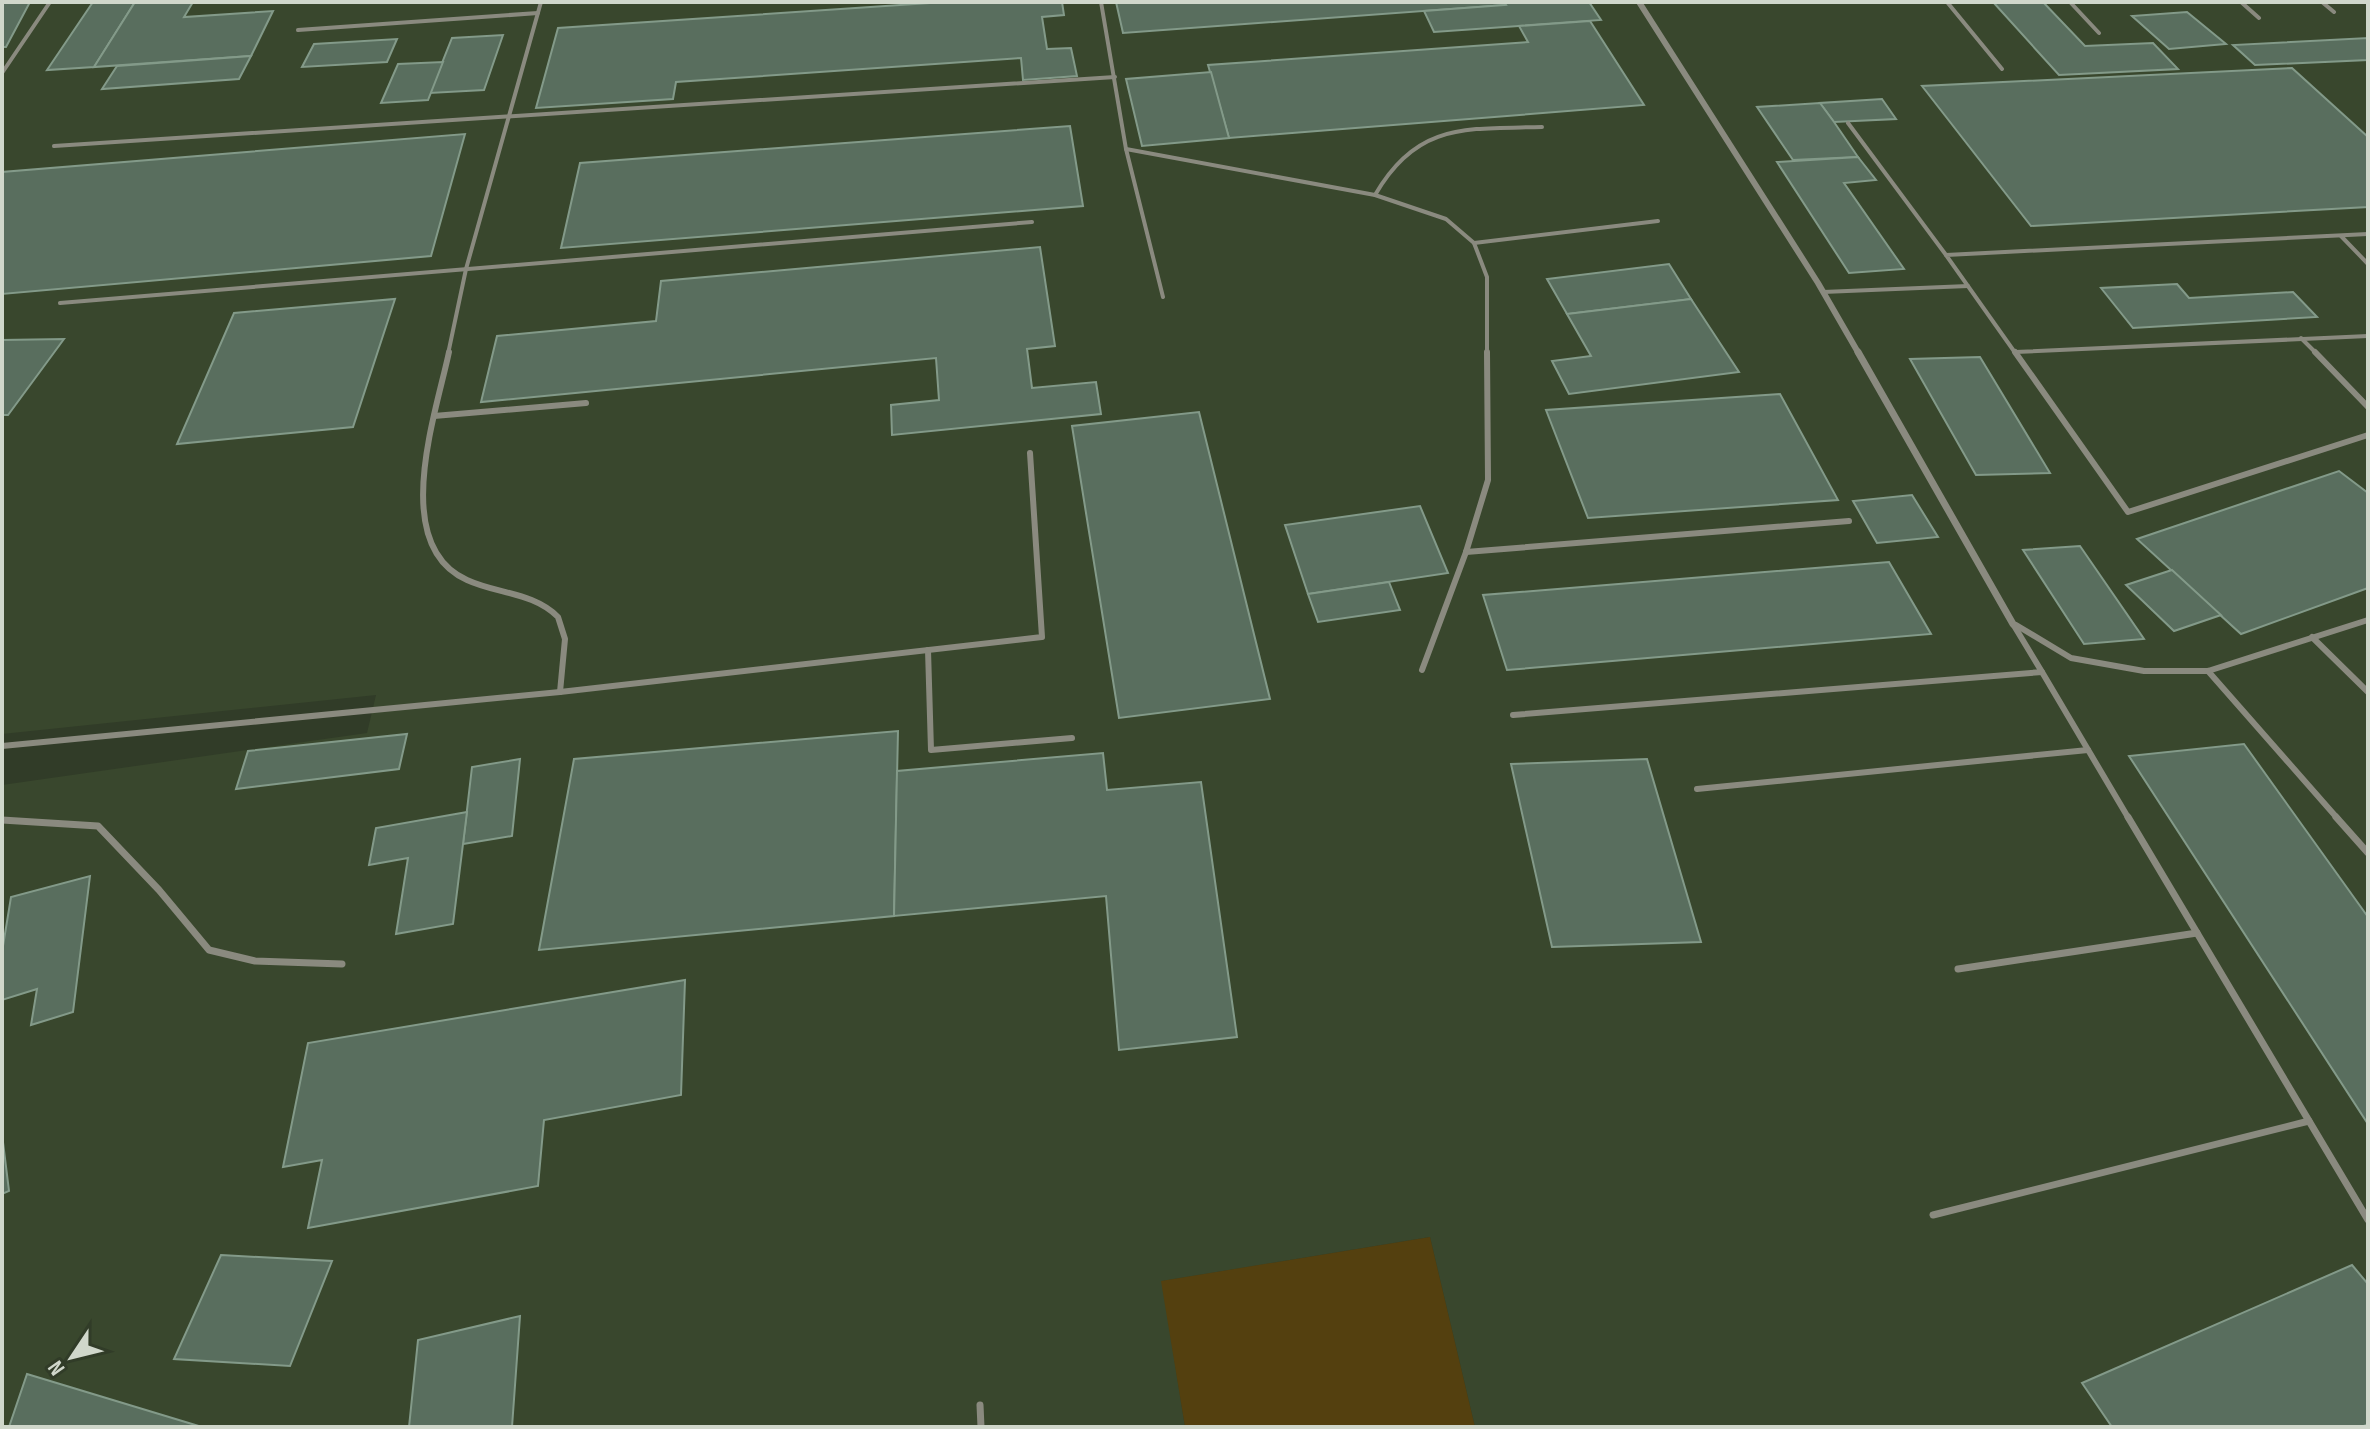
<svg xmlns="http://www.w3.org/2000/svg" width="2370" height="1429" viewBox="0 0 2370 1429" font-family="'Sofia Sans Condensed',sans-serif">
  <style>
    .built { fill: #39472d }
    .green { fill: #54400f }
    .building { fill: #596e5e; stroke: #839a89; stroke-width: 2 }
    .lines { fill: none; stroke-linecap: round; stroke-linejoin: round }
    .service-far2 { stroke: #8a8a7f; stroke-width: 4 }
    .service-far1 { stroke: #8a8a7f; stroke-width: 6 }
    .service { stroke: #8a8a7f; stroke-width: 7 }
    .minor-far1 { stroke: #8a8a7f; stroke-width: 6 }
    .minor { stroke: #8a8a7f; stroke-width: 7 }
  </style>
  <rect width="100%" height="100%" fill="#313c28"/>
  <path class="built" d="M2,2H2368V1427H1475L1430,1237L1162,1281L1185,1427H2V785L367,733L376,695L2,734Z"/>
  <path class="green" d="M1430,1237L1475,1427H1185L1161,1281Z"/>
  <g class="building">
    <path d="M2,2H30L6,47H2Z"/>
    <path d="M93,2H135L94,67L47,70Z"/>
    <path d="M135,2H193L184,17L273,11L251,56L94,67Z"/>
    <path d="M945,2H1062L1064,15L1042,17L1047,49L1071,48L1077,76L1023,80L1021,58L676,82L673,99L536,108L558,28Z"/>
    <path d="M1116,2H1504L1506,5L1123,33Z"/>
    <path d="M1504,2H1589L1601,20L1434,32L1424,11L1506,5Z"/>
    <path d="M1993,2H2043L2085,46L2153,43L2178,69L2059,75Z"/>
    <path d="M2187,12L2226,44L2169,49L2132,16Z"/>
    <path d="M1590,21L1644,105L1229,138L1208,65L1528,42L1519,26Z"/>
    <path d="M503,35L484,90L430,93L452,38Z"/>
    <path d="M2368,38V60L2255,65L2233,45Z"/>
    <path d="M397,39L387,62L302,67L314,44Z"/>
    <path d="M251,56L239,79L102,89L117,66Z"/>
    <path d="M443,62L428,100L381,103L398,64Z"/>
    <path d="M2292,68L2368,137V207L2031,226L1922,86Z"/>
    <path d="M1211,72L1229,138L1142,146L1126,79Z"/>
    <path d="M1882,99L1896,119L1834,122L1820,103Z"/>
    <path d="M1820,103L1834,122L1858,157L1793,160L1757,107Z"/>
    <path d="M1070,126L1083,206L561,248L580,163Z"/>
    <path d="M465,134L431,256L2,294V172Z"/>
    <path d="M1858,157L1876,180L1844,183L1904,269L1849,273L1777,162Z"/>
    <path d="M1040,247L1055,346L1027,349L1032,388L1096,382L1101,414L892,435L891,405L939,400L936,358L481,402L497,336L656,321L661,281Z"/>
    <path d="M1669,264L1691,299L1567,314L1547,279Z"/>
    <path d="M2177,284L2189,298L2293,292L2317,317L2133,328L2101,288Z"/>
    <path d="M395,299L353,427L177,444L234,313Z"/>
    <path d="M1691,299L1739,372L1569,394L1552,361L1591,356L1567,314Z"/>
    <path d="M64,339L8,415H2V340Z"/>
    <path d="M1980,357L2050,473L1976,475L1910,359Z"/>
    <path d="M1780,394L1838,500L1588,518L1546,410Z"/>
    <path d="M1199,412L1270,699L1119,718L1072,426Z"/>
    <path d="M2339,471L2368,493V588L2241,634L2137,539Z"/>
    <path d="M1912,495L1938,537L1877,543L1853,501Z"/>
    <path d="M1420,506L1448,573L1308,594L1285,525Z"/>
    <path d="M2080,546L2144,639L2084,644L2023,550Z"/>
    <path d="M1889,562L1931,634L1507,670L1483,595Z"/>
    <path d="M2172,570L2221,615L2174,631L2126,585Z"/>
    <path d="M1389,582L1400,610L1318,622L1308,594Z"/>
    <path d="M898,731L894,916L539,950L574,759Z"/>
    <path d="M407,734L399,769L236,789L248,751Z"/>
    <path d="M2244,744L2368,917V1124L2129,756Z"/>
    <path d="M1103,753L1107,790L1201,782L1237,1037L1119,1050L1106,896L894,916L897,771Z"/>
    <path d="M520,759L512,836L463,844L472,767Z"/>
    <path d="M1647,759L1701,942L1552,947L1511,764Z"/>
    <path d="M467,812L453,924L396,934L408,858L369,865L376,828Z"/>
    <path d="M90,876L73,1012L31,1025L37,989L2,1000V952L11,897Z"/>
    <path d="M685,980L681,1095L544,1120L538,1186L308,1228L322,1160L283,1167L308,1043Z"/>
    <path d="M2,1134L9,1191L2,1194Z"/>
    <path d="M221,1255L332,1261L290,1366L174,1359Z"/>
    <path d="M2352,1265L2368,1284V1424L2362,1427H2112L2082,1383Z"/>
    <path d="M520,1316L512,1427H409L418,1340Z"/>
    <path d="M27,1374L202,1427H9Z"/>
  </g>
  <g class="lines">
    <g class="service-far2">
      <path d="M1101,2L1126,149L1163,297"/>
      <path d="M1947,2L2002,69"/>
      <path d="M2070,2L2099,33"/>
      <path d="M2241,2L2259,18"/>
      <path d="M2322,2L2334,12"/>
      <path d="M298,30L538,13"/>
      <path d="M2,73L50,2"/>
      <path d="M1848,123L1946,255"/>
      <path d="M54,146L1115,77"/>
      <path d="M1126,149L1375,195L1446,219L1474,243L1487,277V354"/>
      <path d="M1375,195C1417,122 1466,129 1542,127"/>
      <path d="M2341,236L2368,264"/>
      <path d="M1474,243L1658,221"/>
      <path d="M1823,292L1968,286"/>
      <path d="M60,303L1032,222"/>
      <path d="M2301,338L2317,354"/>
      <path d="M2015,352L2368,336"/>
      <path d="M448,354L466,269L541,2"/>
      <path d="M2016,354L1946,255L2368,234"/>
    </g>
    <g class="service-far1">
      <path d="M449,352C436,414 389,545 467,580C497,594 533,592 558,617L565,639L560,692"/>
      <path d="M2015,352L2128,512L2368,435"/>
      <path d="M2315,352L2368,407"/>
      <path d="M434,416L586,403"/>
      <path d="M1466,552L1849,521"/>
      <path d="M2016,625L2071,658L2144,671H2208L2368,620"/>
      <path d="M2312,637L2368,692"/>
      <path d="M928,650L931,750L1072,738"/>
      <path d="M1422,670L1466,552L1488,480L1487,352"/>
      <path d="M2208,671L2338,819"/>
      <path d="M2042,672L2129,819"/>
      <path d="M1513,715L2042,672L2013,624"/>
      <path d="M2,746L560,692L1042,637L1030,453"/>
      <path d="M1697,789L2088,750"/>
    </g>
    <g class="service">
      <path d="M2128,817L2368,1220"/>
      <path d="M2336,817L2368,853"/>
      <path d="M2,820L98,826L159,890L209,950L255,961L342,964"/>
      <path d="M1958,969L2197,933"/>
      <path d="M1933,1215L2309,1121"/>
      <path d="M980,1405L981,1427"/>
    </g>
    <path class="minor-far1" d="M1639,2L1818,283L1859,354"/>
    <path class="minor" d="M1858,352L2013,624"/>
  </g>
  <rect width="2370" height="1429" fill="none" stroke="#d0d7cb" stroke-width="8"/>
  <g transform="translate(72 1357) rotate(235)" stroke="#313c28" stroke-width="6" paint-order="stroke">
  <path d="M0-6L14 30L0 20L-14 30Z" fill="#d0d7cb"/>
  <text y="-12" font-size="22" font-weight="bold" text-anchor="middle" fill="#d0d7cb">N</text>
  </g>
</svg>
